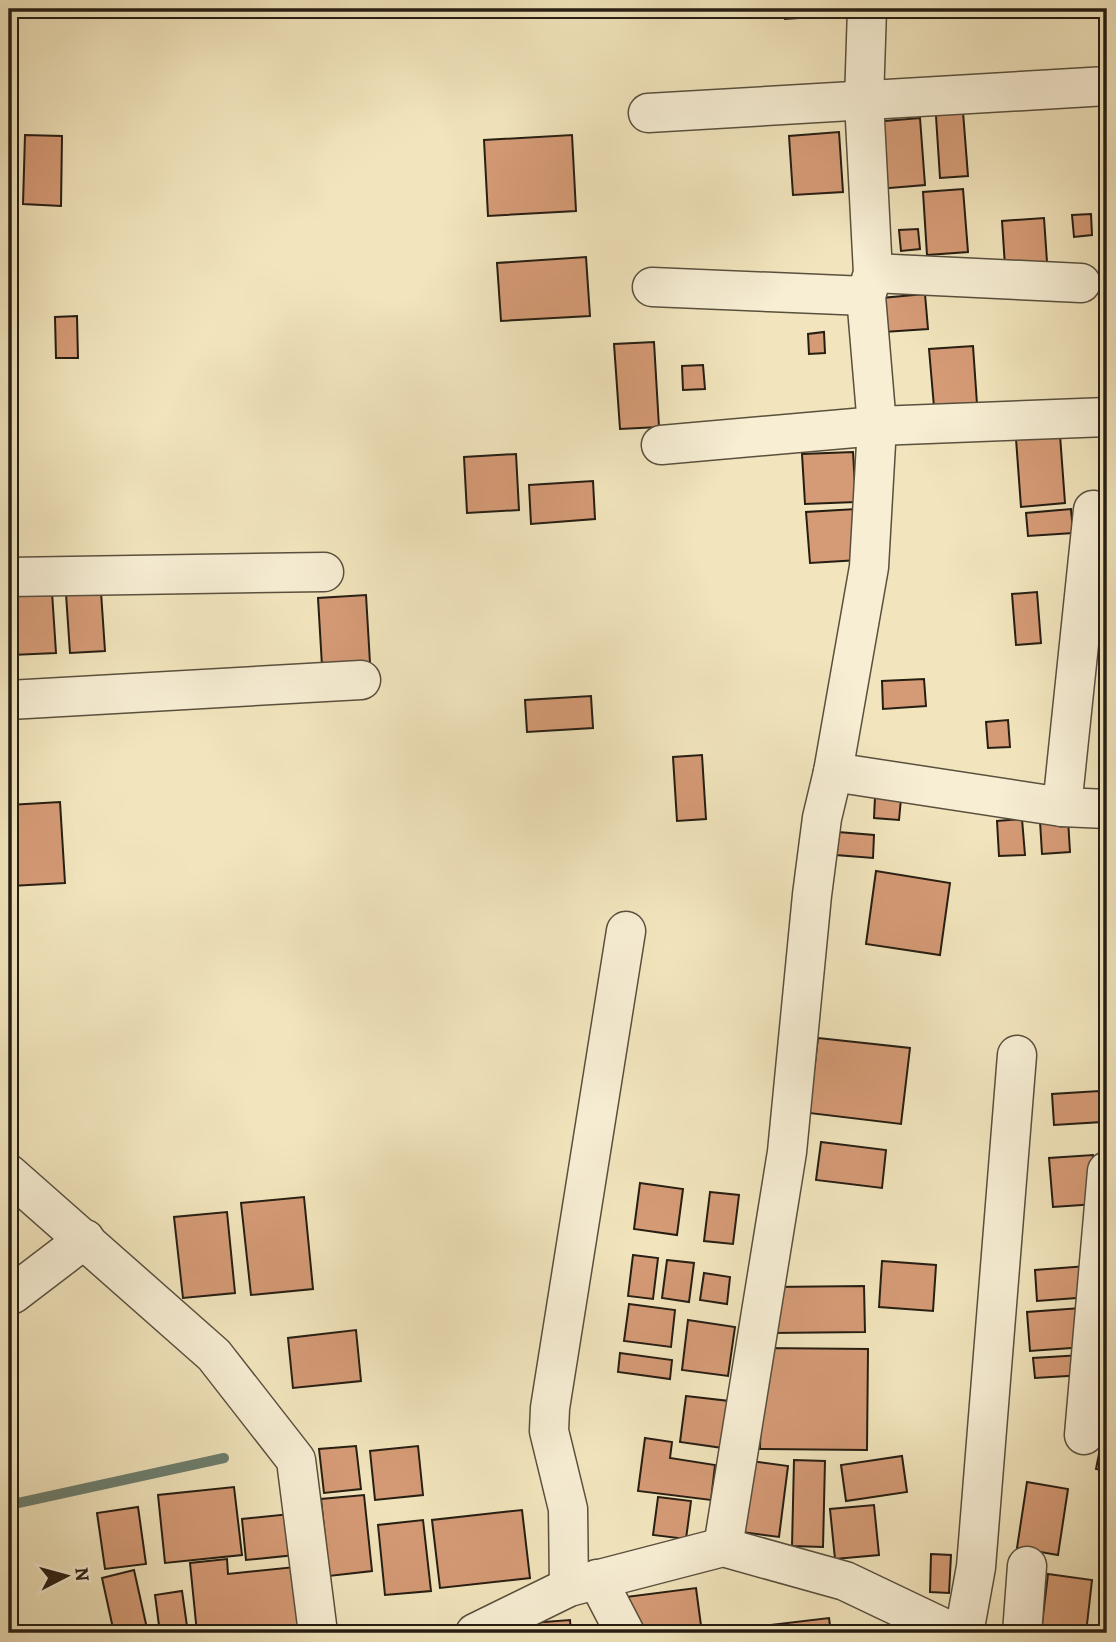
<svg xmlns="http://www.w3.org/2000/svg" width="1116" height="1642" viewBox="0 0 1116 1642" font-family="Alegreya,serif">
  <style>
    .lines { fill: none; stroke-linecap: round; stroke-linejoin: round }
    .stream { stroke: #6c7f70; stroke-width: 10 }
    .building { fill: #d59b76; stroke: #261e13; stroke-width: 2 }
    .minor-casing { stroke: #59503e; stroke-width: 41 }
    .minor { stroke: #f7eed4; stroke-width: 38 }
  </style>
  <rect width="100%" height="100%" fill="#f2e5bd"/>
  <filter id="stains"><feTurbulence type="fractalNoise" baseFrequency=".00286" numOctaves="4"/><feColorMatrix values="0 0 0 0 .2 0 0 0 0 .09 0 0 0 0 .02 0 0 0 .5 -.17"/></filter>
  <radialGradient id="worn" r=".72"><stop offset=".6" stop-color="#630" stop-opacity="0"/><stop offset="1" stop-color="#630" stop-opacity=".3"/></radialGradient>
  <g class="lines">
    <path class="stream" d="M9,1505L224,1458"/>
  </g>
  <g class="building">
    <path d="M784,9H812L813,17L785,19Z"/>
    <path d="M9,20H13L17,90L9,91Z"/>
    <path d="M962,99L968,176L940,178L935,101Z"/>
    <path d="M920,118L925,185L878,189L873,122Z"/>
    <path d="M839,132L843,192L793,195L789,136Z"/>
    <path d="M25,135L62,136L61,206L23,204Z"/>
    <path d="M572,135L576,211L488,216L484,140Z"/>
    <path d="M963,189L968,252L927,255L923,192Z"/>
    <path d="M1091,214L1092,235L1074,237L1072,215Z"/>
    <path d="M1044,218L1047,262L1005,266L1002,221Z"/>
    <path d="M918,229L920,249L901,251L899,230Z"/>
    <path d="M586,257L590,316L501,321L497,263Z"/>
    <path d="M925,294L928,329L884,332L881,298Z"/>
    <path d="M77,316L78,358H56L55,317Z"/>
    <path d="M824,332L825,353L809,354L808,334Z"/>
    <path d="M654,342L659,427L620,429L614,344Z"/>
    <path d="M973,346L977,404L934,407L929,349Z"/>
    <path d="M703,365L705,389L683,390L682,366Z"/>
    <path d="M1060,435L1065,503L1021,507L1016,439Z"/>
    <path d="M853,452L856,502L805,504L802,454Z"/>
    <path d="M516,454L519,510L467,513L464,457Z"/>
    <path d="M593,481L595,519L531,524L529,485Z"/>
    <path d="M856,509L859,560L810,563L806,512Z"/>
    <path d="M1071,509L1073,533L1028,536L1026,513Z"/>
    <path d="M52,592L56,653L12,655L9,595Z"/>
    <path d="M101,592L105,651L70,653L66,594Z"/>
    <path d="M1037,592L1041,643L1016,645L1012,594Z"/>
    <path d="M366,595L370,663L322,666L318,598Z"/>
    <path d="M924,679L926,706L883,709L882,681Z"/>
    <path d="M591,696L593,728L527,732L525,700Z"/>
    <path d="M1008,720L1010,747L988,748L986,722Z"/>
    <path d="M702,755L706,819L677,821L673,757Z"/>
    <path d="M875,797L901,799L899,820L874,818Z"/>
    <path d="M60,802L65,883L11,886L9,805Z"/>
    <path d="M1022,819L1025,855L999,856L997,821Z"/>
    <path d="M1068,819L1070,852L1042,854L1040,821Z"/>
    <path d="M838,832L874,835L873,858L836,855Z"/>
    <path d="M876,871L950,883L940,955L866,944Z"/>
    <path d="M818,1038L910,1048L901,1124L809,1113Z"/>
    <path d="M1099,1091L1102,1122L1054,1125L1052,1094Z"/>
    <path d="M821,1142L886,1150L882,1188L816,1180Z"/>
    <path d="M1093,1155L1096,1204L1053,1207L1049,1158Z"/>
    <path d="M640,1183L683,1189L677,1235L634,1229Z"/>
    <path d="M710,1192L739,1195L733,1244L704,1241Z"/>
    <path d="M304,1197L313,1289L251,1295L241,1203Z"/>
    <path d="M227,1212L235,1293L183,1298L174,1217Z"/>
    <path d="M633,1255L658,1258L653,1299L628,1296Z"/>
    <path d="M667,1260L694,1263L689,1302L662,1298Z"/>
    <path d="M882,1261L936,1265L933,1311L879,1307Z"/>
    <path d="M1087,1266L1090,1297L1037,1301L1035,1270Z"/>
    <path d="M704,1273L730,1277L727,1304L700,1300Z"/>
    <path d="M864,1286L865,1332L772,1333L771,1287Z"/>
    <path d="M629,1304L675,1310L671,1347L624,1341Z"/>
    <path d="M1081,1308L1085,1347L1030,1351L1027,1312Z"/>
    <path d="M688,1320L735,1327L728,1376L682,1370Z"/>
    <path d="M356,1330L361,1381L293,1388L288,1338Z"/>
    <path d="M762,1348L868,1349L867,1450L760,1449Z"/>
    <path d="M620,1353L672,1360L670,1379L618,1372Z"/>
    <path d="M1082,1355L1084,1375L1035,1378L1033,1358Z"/>
    <path d="M686,1396L729,1401L723,1448L680,1442Z"/>
    <path d="M1103,1434H1107V1471L1096,1469Z"/>
    <path d="M645,1438L672,1442L670,1458L715,1465L711,1500L638,1491Z"/>
    <path d="M356,1446L361,1489L324,1493L319,1449Z"/>
    <path d="M418,1446L423,1495L375,1500L370,1451Z"/>
    <path d="M902,1456L907,1492L846,1501L841,1465Z"/>
    <path d="M743,1460L788,1466L779,1537L734,1531Z"/>
    <path d="M794,1460L825,1461L823,1547L792,1546Z"/>
    <path d="M1027,1482L1068,1489L1058,1555L1017,1548Z"/>
    <path d="M234,1487L242,1555L165,1563L158,1495Z"/>
    <path d="M364,1495L372,1571L329,1576L321,1499Z"/>
    <path d="M658,1497L691,1501L686,1539L653,1535Z"/>
    <path d="M874,1505L879,1555L835,1559L830,1509Z"/>
    <path d="M138,1507L146,1564L105,1569L97,1513Z"/>
    <path d="M522,1510L530,1578L440,1588L432,1520Z"/>
    <path d="M290,1514L295,1555L246,1560L242,1519Z"/>
    <path d="M423,1520L431,1591L385,1595L378,1525Z"/>
    <path d="M931,1554L951,1555L949,1593L930,1592Z"/>
    <path d="M227,1559L228,1574L295,1567L301,1633H197L190,1563Z"/>
    <path d="M134,1570L148,1633H114L102,1578Z"/>
    <path d="M1048,1574L1092,1580L1086,1633H1041Z"/>
    <path d="M696,1588L702,1633H635L618,1598Z"/>
    <path d="M182,1591L188,1633H160L155,1595Z"/>
    <path d="M829,1618L831,1633H727V1630Z"/>
    <path d="M570,1620L571,1633H468V1628Z"/>
  </g>
  <g class="lines">
    <defs>
      <g id="minor">
        <path d="M648,113L1107,86"/>
        <path d="M873,273L1081,283"/>
        <path d="M652,287L866,296"/>
        <path d="M661,445L877,426L1107,417"/>
        <path d="M9,577L324,572"/>
        <path d="M9,700L361,680"/>
        <path d="M833,772L1062,807L1107,809"/>
        <path d="M1062,807L1093,510"/>
        <path d="M9,1174L214,1355L296,1460L318,1633"/>
        <path d="M9,1294H13L85,1239"/>
        <path d="M1084,1435L1107,1171"/>
        <path d="M723,1547L787,1152L812,895L822,818L833,772L869,567L877,426L866,296L873,273L864,101L867,9"/>
        <path d="M597,1579L625,1633"/>
        <path d="M569,1587L568,1509L549,1431L550,1408L626,931"/>
        <path d="M475,1633L569,1587L723,1547L845,1581L954,1633"/>
        <path d="M964,1633L976,1567L1017,1055"/>
        <path d="M1022,1633L1027,1566"/>
      </g>
    </defs>
    <use href="#minor" class="minor-casing"/>
    <use href="#minor" class="minor"/>
  </g>
  <rect width="1116" height="1642" fill="none" stroke="#f2e5bd" stroke-width="35"/>
  <rect x="10" y="10" width="1095" height="1621" fill="none" stroke="#261e13" stroke-width="3.5"/>
  <rect x="18" y="18" width="1081" height="1607" fill="none" stroke="#261e13" stroke-width="2"/>
  <g transform="translate(66 1576) rotate(84)" stroke="#f7eed4" stroke-width="5" paint-order="stroke">
  <path d="M0-5L12 26L0 18L-12 26Z" fill="#261e13"/>
  <text y="-10" font-size="19" font-weight="bold" text-anchor="middle" fill="#261e13">N</text>
  </g>
  <rect width="100%" height="100%" filter="url(#stains)"/>
  <rect width="100%" height="100%" fill="url(#worn)"/>
</svg>
